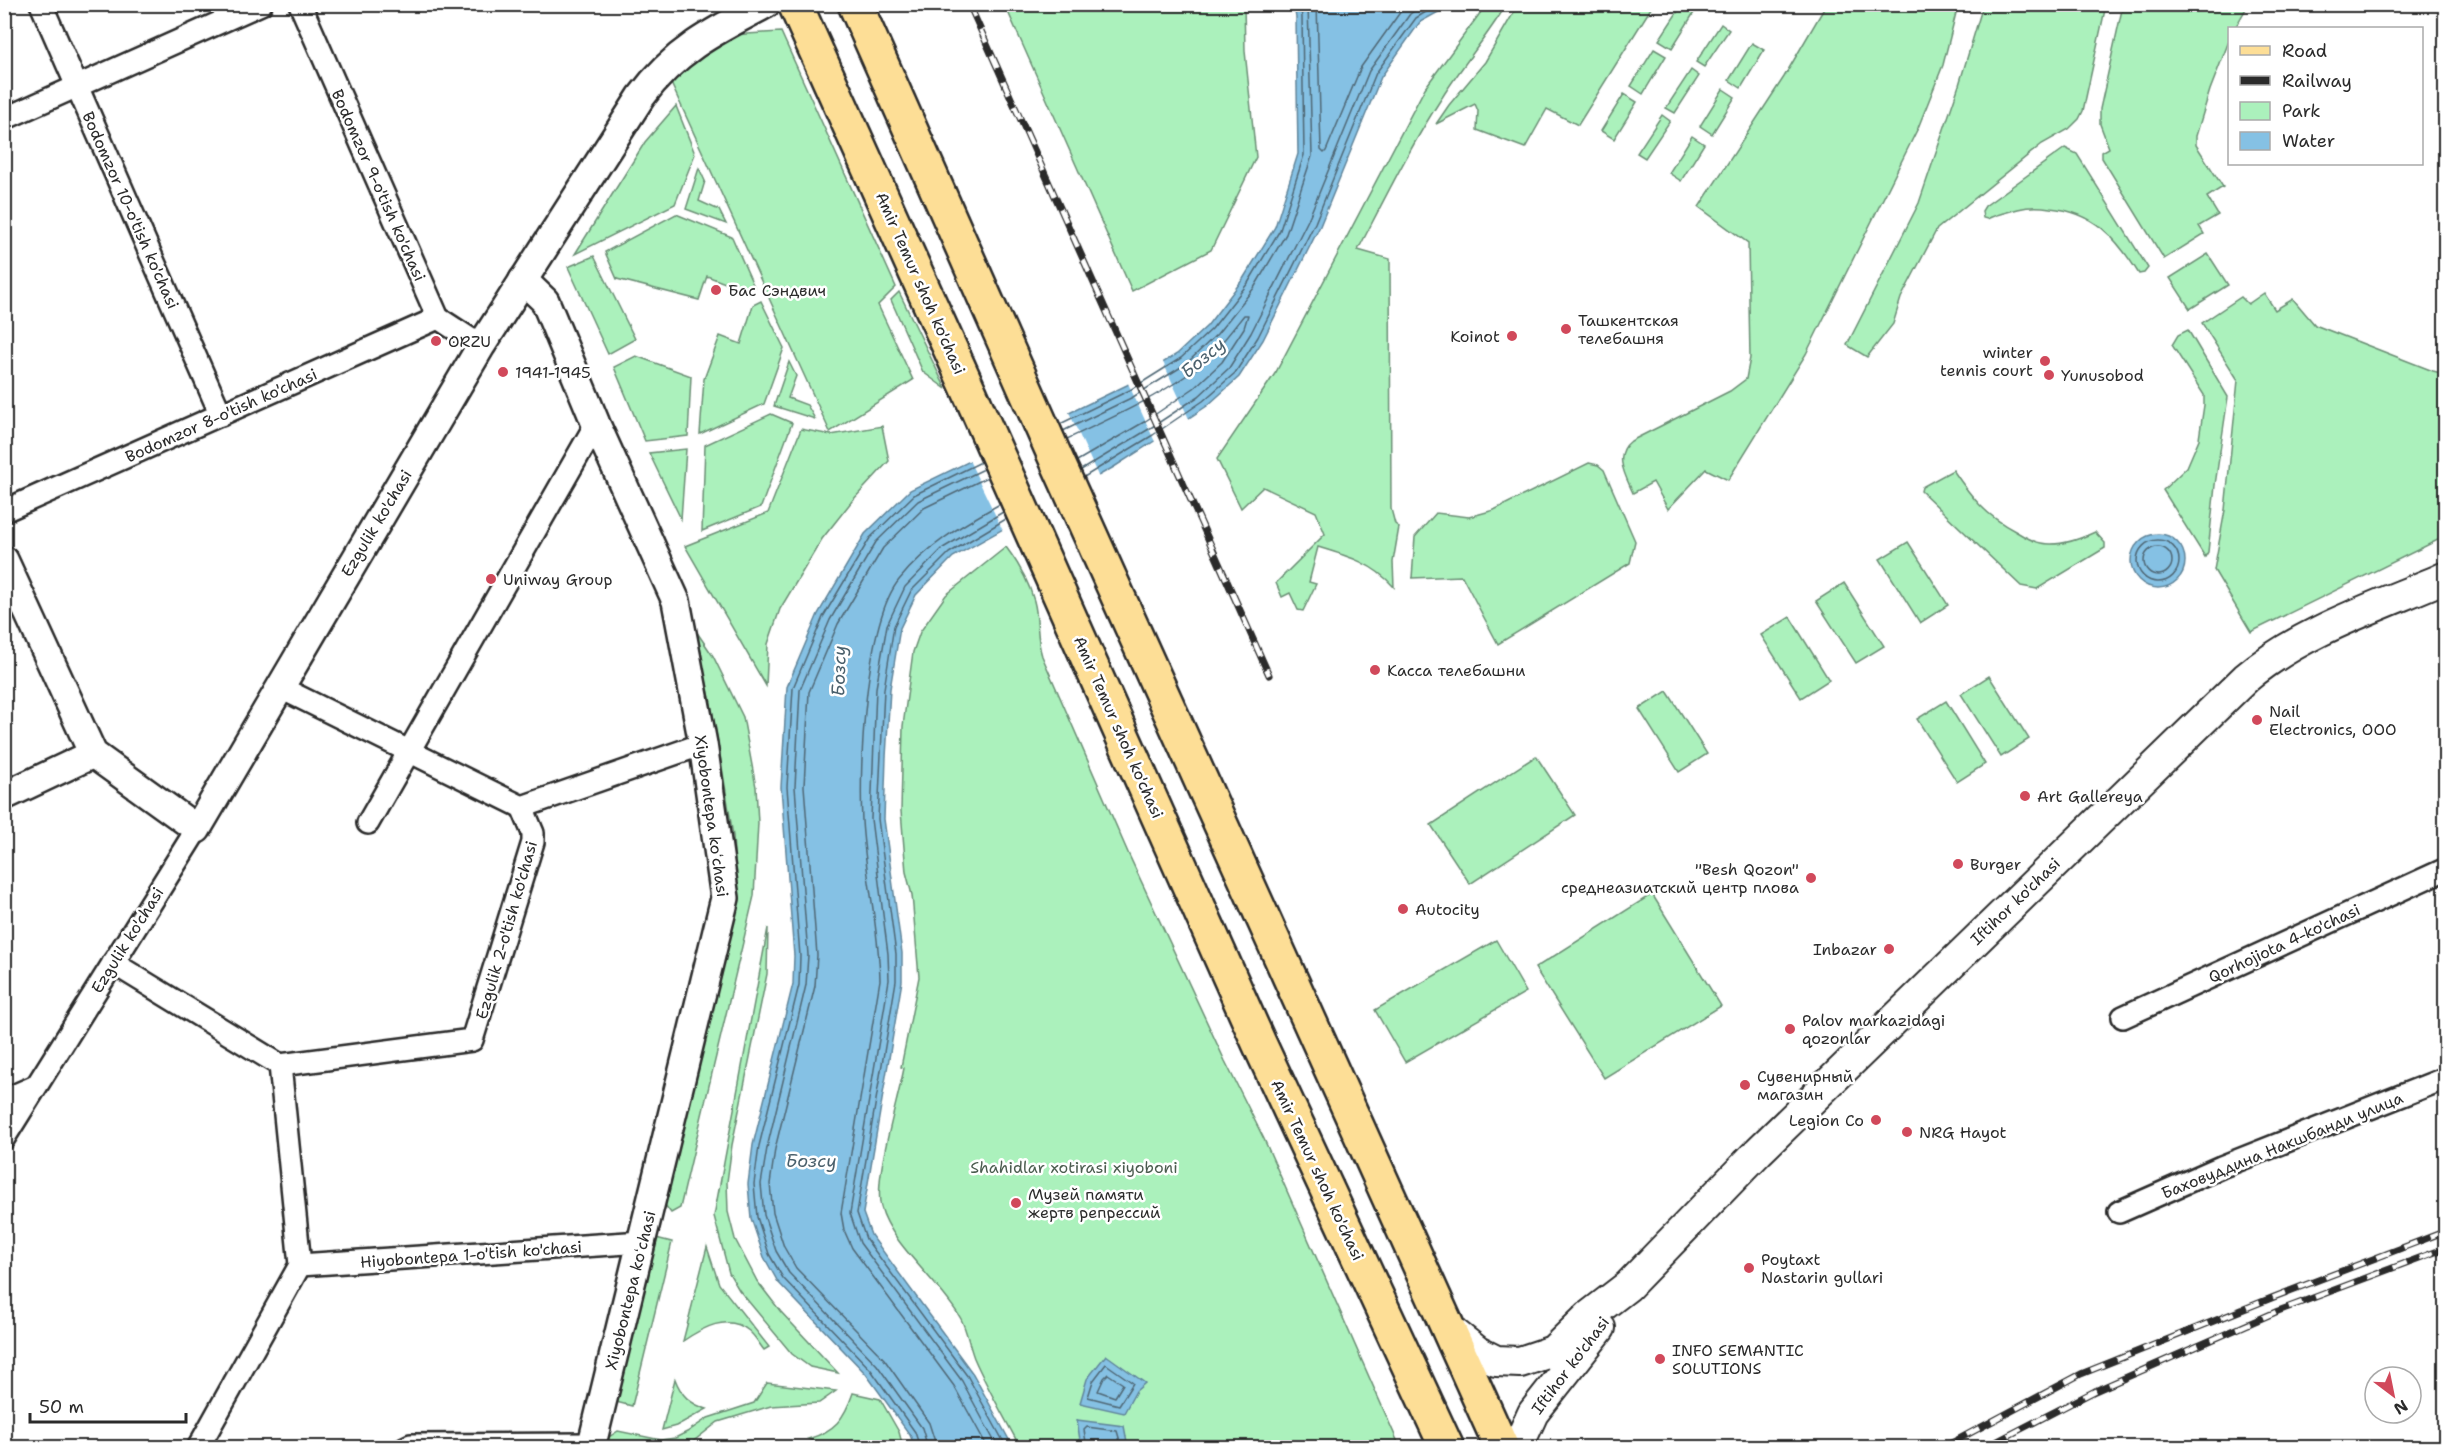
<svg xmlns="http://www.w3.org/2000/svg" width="2450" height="1452" viewBox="0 0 2450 1452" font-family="'Shantell Sans',sans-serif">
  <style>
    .green { fill: #abf1bc; stroke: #6b8e74; stroke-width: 1.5 }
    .water { fill: #85c1e4; stroke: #61859a; stroke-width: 1.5 }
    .pier { fill: #fff }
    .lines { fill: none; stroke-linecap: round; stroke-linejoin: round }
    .shore { stroke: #4f6775; stroke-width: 1.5 }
    .minor-casing { stroke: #2b2b2b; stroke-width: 26 }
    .tertiary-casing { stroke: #2b2b2b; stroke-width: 32 }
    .secondary-casing { stroke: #2b2b2b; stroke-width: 34 }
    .primary-casing { stroke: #2b2b2b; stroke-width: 38 }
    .minor { stroke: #fff; stroke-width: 21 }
    .tertiary { stroke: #fff; stroke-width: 27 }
    .secondary { stroke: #fff; stroke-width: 30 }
    .primary { stroke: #fdde96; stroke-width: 33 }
    .rail-casing { stroke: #2b2b2b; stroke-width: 7 }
    .rail { stroke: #fff; stroke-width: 4.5; stroke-dasharray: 14; stroke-linecap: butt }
    .poi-dot { fill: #d1495b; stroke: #fff; stroke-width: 2 }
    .labels { text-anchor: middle; stroke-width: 5; stroke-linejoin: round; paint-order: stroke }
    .street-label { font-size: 16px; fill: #2b2b2b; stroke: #fff }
    .poi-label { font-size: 16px; fill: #2b2b2b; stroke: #fff; text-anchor: start }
    .park-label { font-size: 16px; fill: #4b5c4f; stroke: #fff }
    .water-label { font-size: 18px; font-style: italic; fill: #4a606c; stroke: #fff }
  </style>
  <rect width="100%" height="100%" fill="#fff"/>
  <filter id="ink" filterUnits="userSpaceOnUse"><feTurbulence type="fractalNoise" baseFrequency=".0167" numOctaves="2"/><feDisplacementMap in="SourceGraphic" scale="12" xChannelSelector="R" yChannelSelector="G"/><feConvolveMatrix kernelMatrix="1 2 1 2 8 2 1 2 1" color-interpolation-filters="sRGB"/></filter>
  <g filter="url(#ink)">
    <g class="green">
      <path d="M1005,5H1244L1245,51L1256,157L1211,250L1132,291Z"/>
      <path d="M1486,5H1506C1487,37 1463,64 1443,96C1411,145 1385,198 1358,250L1390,259L1391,509L1395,524L1399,527L1393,562L1394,587C1373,563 1348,556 1318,547L1309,582L1316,584L1303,611L1298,610L1290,593L1282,597L1276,583L1325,534L1316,512L1263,487L1241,508L1217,459L1276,372L1425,88Z"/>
      <path d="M1518,5H1653L1578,125L1547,109L1525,148L1477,130L1478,111L1475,104L1436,124L1449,105L1485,62Z"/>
      <path d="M1682,5L1695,11L1672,48L1659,40Z"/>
      <path d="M1826,5H1958L1943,65L1918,128L1806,354L1728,480L1706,469L1668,509L1653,482L1633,493C1625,475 1613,455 1631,441L1730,391L1746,379L1750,358L1748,243L1699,207L1784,77Z"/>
      <path d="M1983,5H2106L2083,111L2079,119L2069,129L2042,144L1937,229L1901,298L1893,324L1867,357L1847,345L1919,203L1959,85Z"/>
      <path d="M2123,5H2248L2235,28H2230L2229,41L2210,90L2196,136V145L2223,187L2207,197L2218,215L2199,226L2204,234L2164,259L2102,158V152L2109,148L2100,124V109Z"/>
      <path d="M1721,24L1729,30L1704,67L1696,62Z"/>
      <path d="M781,32L896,287L878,305L913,380L830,432L670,81L731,35Z"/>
      <path d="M1752,43L1764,50L1741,88L1729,80Z"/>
      <path d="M1654,49L1666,56L1643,94L1631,86Z"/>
      <path d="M1691,70L1699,76L1675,113L1666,108Z"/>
      <path d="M1723,89L1735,97L1712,134L1700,126Z"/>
      <path d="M1624,94L1637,102L1614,139L1601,131Z"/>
      <path d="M676,106L695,154L675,204L575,254L645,142Z"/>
      <path d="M1662,115L1670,121L1645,158L1637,153Z"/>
      <path d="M1692,136L1704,144L1681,181L1669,173Z"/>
      <path d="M2065,148L2077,154L2148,268L2144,273L2139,274C2116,237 2094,212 2050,208C2039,206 2029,206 2018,209C2008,212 1996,214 1987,219L1983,218L1982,211L1985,206Z"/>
      <path d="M699,168L705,181L699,201L719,210L726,224L686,209Z"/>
      <path d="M676,214L732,237L754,287L746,291L707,276L699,300L617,279L605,252Z"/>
      <path d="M2208,254L2228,285L2190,309L2170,278Z"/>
      <path d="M594,256L635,339L608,354L568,267Z"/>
      <path d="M899,292L946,389L923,372L891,300Z"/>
      <path d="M2264,293L2275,310L2293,299L2315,325L2433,371L2445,374L2446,536L2251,632L2214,570L2225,510L2238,380L2202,323L2241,297L2248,304Z"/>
      <path d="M761,301L784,348L764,404L700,434L704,379L720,336L741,344L753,305Z"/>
      <path d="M2188,330L2228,397L2215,485L2208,552L2205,557L2163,490L2187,467L2199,439L2204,405V395L2172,345L2178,335Z"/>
      <path d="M636,356L691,376L688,436L645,441L614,367Z"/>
      <path d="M789,362L796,376L788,398L807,405L815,419L774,406Z"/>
      <path d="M771,414L792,423L761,507L702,531L705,445Z"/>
      <path d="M882,426L889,461L852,501L822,539L780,609L768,644L766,686L685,546L768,513L801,429L831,435Z"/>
      <path d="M686,449L681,519L649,453Z"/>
      <path d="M1589,463L1598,465L1604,470L1635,541L1630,563L1498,644L1462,576L1412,578L1415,537L1436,513L1469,517L1494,510Z"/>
      <path d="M1953,470C1972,498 1985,515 2015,531C2023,536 2032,541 2041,543C2058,547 2080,539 2095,532L2105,543V548L2037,589L2021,586L1921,491L1922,487Z"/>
      <path d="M1908,542L1948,605L1920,623L1880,559Z"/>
      <path d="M1006,547C1018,563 1029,582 1034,601C1039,619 1036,638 1042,656L1129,855L1225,1061L1264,1139L1400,1447H1020C1005,1418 987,1388 974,1358C969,1345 967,1331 961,1319C942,1284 891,1245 881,1207C873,1179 898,1101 904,1068L901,1067L919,977L912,895L906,872L901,811L903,726L913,652L920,632L946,595Z"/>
      <path d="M1844,583L1884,646L1856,663L1816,601Z"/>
      <path d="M1790,617L1829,680L1801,698L1761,635Z"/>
      <path d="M694,628L713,656L743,717L756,787L758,823L754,896L680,1208L671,1213L665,1205L737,907L733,836L722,767L710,698Z"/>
      <path d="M1989,676L2029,739L2001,757L1961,694Z"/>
      <path d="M1667,691L1707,754L1679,772L1639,709Z"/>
      <path d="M1946,701L1985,764L1957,782L1917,719Z"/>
      <path d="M1536,756L1575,815L1470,884L1431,825Z"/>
      <path d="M1652,894L1721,1006L1604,1078L1535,968Z"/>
      <path d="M768,928L767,974L732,1145L727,1182L728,1212L735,1239L757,1281L781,1312L838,1373L810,1367L792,1354L739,1290L729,1273L714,1216Z"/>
      <path d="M1496,940L1526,992L1405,1062L1375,1010Z"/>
      <path d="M656,1238L672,1242L632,1406L616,1402Z"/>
      <path d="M707,1247L719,1284L769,1347L764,1350C759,1344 755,1336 749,1331C728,1313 702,1328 683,1341Z"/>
      <path d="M675,1379C681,1395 690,1404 707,1409L676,1426L662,1430Z"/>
      <path d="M767,1383L836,1391L819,1403L771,1406L718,1422L686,1447H607L609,1437L618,1431L661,1440L675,1438L687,1432L708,1418L754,1403Z"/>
      <path d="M853,1393L880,1399L899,1432L903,1447H825L808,1439C835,1431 844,1419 853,1393Z"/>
    </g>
    <g class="water">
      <path d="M1294,5H1451L1420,22L1381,77L1320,226L1263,340L1239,377L1207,406L1156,440L1114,467L953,557L916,595L900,628L890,689L886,757L884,819L902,953V981L863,1213L871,1235L973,1374L1013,1447H915L910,1435L866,1374L778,1282L764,1257L751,1218L748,1184L753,1145L793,984L794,956L781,787L787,687L818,614L865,534L910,490L1127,385L1177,354L1207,326L1243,279L1275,227L1298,154L1296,18Z"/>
      <circle cx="2158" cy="561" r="27"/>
      <path d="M1106,1355L1145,1383L1136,1391L1124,1413L1080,1403L1087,1379Z"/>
      <path d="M1077,1420L1124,1426L1128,1447H1081Z"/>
    </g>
    <g class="pier">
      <path d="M1162,360L1190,421L1156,444L1127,381Z"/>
      <path d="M1068,410L1099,478L1003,531L968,458Z"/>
    </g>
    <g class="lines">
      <g class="shore">
        <path d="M1317,4L1321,150L1324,153L1326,151L1361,67L1406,4"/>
        <path d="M1060,424L1130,390L1181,358L1212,329L1248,283L1280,230L1304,155L1302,17L1300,4"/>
        <path d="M1063,431L1133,397L1186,364L1217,334L1254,288L1286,234L1312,156L1308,4"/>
        <path d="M1067,439C1109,419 1152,400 1190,373C1211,358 1228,335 1244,315H1248L1244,328L1222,362L1194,388L1144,422L1077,461"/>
        <path d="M1081,470L1149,429L1199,396L1229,368L1251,333L1308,220L1369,71L1410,14L1424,4"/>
        <path d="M1084,477L1153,435L1203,401L1235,373L1258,337L1315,223L1376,73L1416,18L1439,4"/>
        <path d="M1006,519L949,553L911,591L894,626L884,689L878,819L896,954V981L857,1213L866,1239L968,1377L1007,1448"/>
        <circle cx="2158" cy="561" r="21"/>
        <circle cx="2158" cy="561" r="14"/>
        <path d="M1106,1364L1133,1383L1119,1405L1088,1397L1093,1381Z"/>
        <path d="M1108,1374L1123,1384L1115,1397L1098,1391L1104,1378Z"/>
        <path d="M920,1448L915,1432L871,1370L783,1278L769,1254L757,1217L754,1184L759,1146L799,985L800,956L787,787L793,688L823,617L870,538L914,495L981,462"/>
        <path d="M928,1448L922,1428L877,1365L789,1273L776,1251L764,1215L761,1184L767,1148L806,985L808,955L795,787L800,690L830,620L876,542L918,501L984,469"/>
        <path d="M937,1448L929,1423L884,1359L796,1268L784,1247L773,1213L770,1184L775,1149L815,986L817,955L804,786L809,692L838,624L883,548L924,508L988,477"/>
        <path d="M988,1448L954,1386L852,1248L844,1230L841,1213L880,980C879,926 865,874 862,821C859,766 865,622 899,580C926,546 962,525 1000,504"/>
        <path d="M998,1448L962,1381L860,1243L850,1213L889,980L888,954L871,819L876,688L887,625L905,587L943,548L1003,512"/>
        <path d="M1087,1448L1084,1430L1087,1427L1117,1431L1122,1448"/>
      </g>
      <defs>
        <g id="minor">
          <path d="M41,4L221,415"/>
          <path d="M300,4L438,318L481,346"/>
          <path d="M4,119L261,4"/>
          <path d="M4,511L438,318"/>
          <path d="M279,687L522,807L703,744"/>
          <path d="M368,823L596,424"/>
          <path d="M113,963L280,1065L300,1265L198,1448"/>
          <path d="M2123,1017L2446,869"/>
          <path d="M280,1065L472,1040L533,842V833L522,807"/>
          <path d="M4,1100L34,1087"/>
          <path d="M4,1138L197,829"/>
          <path d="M2119,1212L2221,1167L2446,1078"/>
          <path d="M300,1265L642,1242"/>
          <path d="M405,1448L411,1445L592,1444"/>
        </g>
        <g id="tertiary">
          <path d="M523,280L545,301L596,424L676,601L703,744L725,898L591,1448"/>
          <path d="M4,560L93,754L197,829L481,346L641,97C675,50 716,30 766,4"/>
          <path d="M4,796L93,754"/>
        </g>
        <g id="secondary">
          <path d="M1450,1330L1478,1352L1496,1361L1520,1362L1553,1351L1589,1316L1628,1286L1759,1151L2246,678C2301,631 2379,606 2446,577"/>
          <path d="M1517,1448L1533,1413L1600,1328"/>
        </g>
        <g id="primary">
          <path d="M795,4L966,384L1259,1043L1447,1448"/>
          <path d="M855,4L1057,461L1502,1448"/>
        </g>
      </defs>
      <use href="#minor" class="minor-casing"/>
      <use href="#tertiary" class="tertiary-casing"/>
      <use href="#secondary" class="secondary-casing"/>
      <use href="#primary" class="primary-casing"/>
      <use href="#minor" class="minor"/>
      <use href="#tertiary" class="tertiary"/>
      <use href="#secondary" class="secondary"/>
      <use href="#primary" class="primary"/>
      <defs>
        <g id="rail">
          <path d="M969,4L1269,675"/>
          <path d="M1942,1448L2081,1374L2274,1297L2446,1231"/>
          <path d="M1984,1448L2095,1391L2278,1311L2446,1248"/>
        </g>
      </defs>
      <use href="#rail" class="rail-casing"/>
      <use href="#rail" class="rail"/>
    </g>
  </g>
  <g class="poi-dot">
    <circle cx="716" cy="290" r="6"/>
    <circle cx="1566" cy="329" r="6"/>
    <circle cx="1512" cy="336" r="6"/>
    <circle cx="436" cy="341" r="6"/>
    <circle cx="2045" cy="361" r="6"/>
    <circle cx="503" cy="372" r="6"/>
    <circle cx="2049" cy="375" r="6"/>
    <circle cx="491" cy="579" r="6"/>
    <circle cx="1375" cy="670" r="6"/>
    <circle cx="2257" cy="720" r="6"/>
    <circle cx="2025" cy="796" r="6"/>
    <circle cx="1958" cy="864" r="6"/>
    <circle cx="1811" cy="878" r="6"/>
    <circle cx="1403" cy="909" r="6"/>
    <circle cx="1889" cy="949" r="6"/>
    <circle cx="1790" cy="1029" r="6"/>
    <circle cx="1745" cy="1085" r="6"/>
    <circle cx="1876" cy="1120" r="6"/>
    <circle cx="1907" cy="1132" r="6"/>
    <circle cx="1016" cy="1203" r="6"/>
    <circle cx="1749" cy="1268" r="6"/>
    <circle cx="1660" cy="1359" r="6"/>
  </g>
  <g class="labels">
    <g class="street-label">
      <text transform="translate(379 185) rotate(66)" y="6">Bodomzor 9-o'tish ko'chasi</text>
      <text transform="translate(131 210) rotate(66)" y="6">Bodomzor 10-o'tish ko'chasi</text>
      <text transform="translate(921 283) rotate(66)" y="6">Amir Temur shoh ko'chasi</text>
      <text transform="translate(221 415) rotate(-24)" y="6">Bodomzor 8-o'tish ko'chasi</text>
      <text transform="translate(376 523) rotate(-59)" y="6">Ezgulik ko'chasi</text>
      <text transform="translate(1119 727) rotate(66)" y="6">Amir Temur shoh ko'chasi</text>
      <text transform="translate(712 816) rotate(82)" y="6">Xiyobontepa koʻchasi</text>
      <text transform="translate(2015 901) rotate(-44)" y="6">Iftihor ko'chasi</text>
      <text transform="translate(506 930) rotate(-74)" y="6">Ezgulik 2-o'tish ko'chasi</text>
      <text transform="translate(127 940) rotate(-58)" y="6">Ezgulik ko'chasi</text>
      <text transform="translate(2284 943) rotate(-25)" y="6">Qorhojiota 4-ko'chasi</text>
      <text transform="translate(2282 1145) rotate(-22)" y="6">Баховуддина Накшбанди улица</text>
      <text transform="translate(1318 1170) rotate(65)" y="6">Amir Temur shoh ko'chasi</text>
      <text transform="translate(471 1254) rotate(-4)" y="6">Hiyobontepa 1-o'tish ko'chasi</text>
      <text transform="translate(630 1290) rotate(-76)" y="6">Xiyobontepa koʻchasi</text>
      <text transform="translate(1570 1365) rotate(-53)" y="6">Iftihor ko'chasi</text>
    </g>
    <g class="poi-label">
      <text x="728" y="296">Бас Сэндвич</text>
      <text x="1578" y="326">Ташкентская<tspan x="1578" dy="18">телебашня</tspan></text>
      <text x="1500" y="342" text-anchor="end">Koinot</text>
      <text x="448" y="347">ORZU</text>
      <text x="2033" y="358" text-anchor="end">winter<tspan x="2033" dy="18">tennis court</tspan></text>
      <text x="515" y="378">1941-1945</text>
      <text x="2061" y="381">Yunusobod</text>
      <text x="503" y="585">Uniway Group</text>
      <text x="1387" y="676">Касса телебашни</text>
      <text x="2269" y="717">Nail<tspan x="2269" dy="18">Electronics, ООО</tspan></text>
      <text x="2037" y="802">Art Gallereya</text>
      <text x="1970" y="870">Burger</text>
      <text x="1799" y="875" text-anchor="end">"Besh Qozon"<tspan x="1799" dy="18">среднеазиатский центр плова</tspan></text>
      <text x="1415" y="915">Autocity</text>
      <text x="1877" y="955" text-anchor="end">Inbazar</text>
      <text x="1802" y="1026">Palov markazidagi<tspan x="1802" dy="18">qozonlar</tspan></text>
      <text x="1757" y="1082">Сувенирный<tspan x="1757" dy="18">магазин</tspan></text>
      <text x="1864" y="1126" text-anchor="end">Legion Co</text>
      <text x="1919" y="1138">NRG Hayot</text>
      <text x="1028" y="1200">Музей памяти<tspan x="1028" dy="18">жертв репрессий</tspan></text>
      <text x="1761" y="1265">Poytaxt<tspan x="1761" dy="18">Nastarin gullari</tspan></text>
      <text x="1672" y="1356">INFO SEMANTIC<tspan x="1672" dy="18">SOLUTIONS</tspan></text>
    </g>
    <g class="park-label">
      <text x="1074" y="1173">Shahidlar xotirasi xiyoboni</text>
    </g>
    <g class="water-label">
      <text transform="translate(1203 358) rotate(-40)" y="6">Бозсу</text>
      <text transform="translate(839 671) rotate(-88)" y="6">Бозсу</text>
      <text x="811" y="1167">Бозсу</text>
    </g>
  </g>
  <rect width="2450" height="1452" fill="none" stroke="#fff" stroke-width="24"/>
  <rect x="12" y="12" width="2426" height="1428" fill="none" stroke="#2b2b2b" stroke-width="2" filter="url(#ink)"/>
  <rect x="2228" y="27" width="195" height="138" fill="#ffffff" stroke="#aaaaaa" stroke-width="1.5"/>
  <rect x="2240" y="46" width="30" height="9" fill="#fdde96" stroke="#aaaaaa" stroke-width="1.5"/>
  <text x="2282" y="57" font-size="18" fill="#2b2b2b">Road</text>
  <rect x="2240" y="76" width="30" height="9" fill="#2b2b2b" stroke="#aaaaaa" stroke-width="1.5"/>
  <text x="2282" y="87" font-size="18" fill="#2b2b2b">Railway</text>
  <rect x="2240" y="102" width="30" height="18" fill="#abf1bc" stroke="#aaaaaa" stroke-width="1.5"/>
  <text x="2282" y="117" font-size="18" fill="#2b2b2b">Park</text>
  <rect x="2240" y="132" width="30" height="18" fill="#85c1e4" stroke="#aaaaaa" stroke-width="1.5"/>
  <text x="2282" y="147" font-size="18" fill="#2b2b2b">Water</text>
  <g transform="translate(2393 1395) rotate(148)"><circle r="28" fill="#ffffff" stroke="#aaaaaa" stroke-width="1.5"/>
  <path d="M0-4.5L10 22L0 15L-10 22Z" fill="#d1495b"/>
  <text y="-9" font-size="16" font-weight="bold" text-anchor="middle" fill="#2b2b2b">N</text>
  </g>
  <path d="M30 1413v9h156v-9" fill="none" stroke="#2b2b2b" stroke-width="3"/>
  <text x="39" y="1413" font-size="18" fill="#2b2b2b" stroke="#ffffff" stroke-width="4.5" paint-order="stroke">50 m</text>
</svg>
